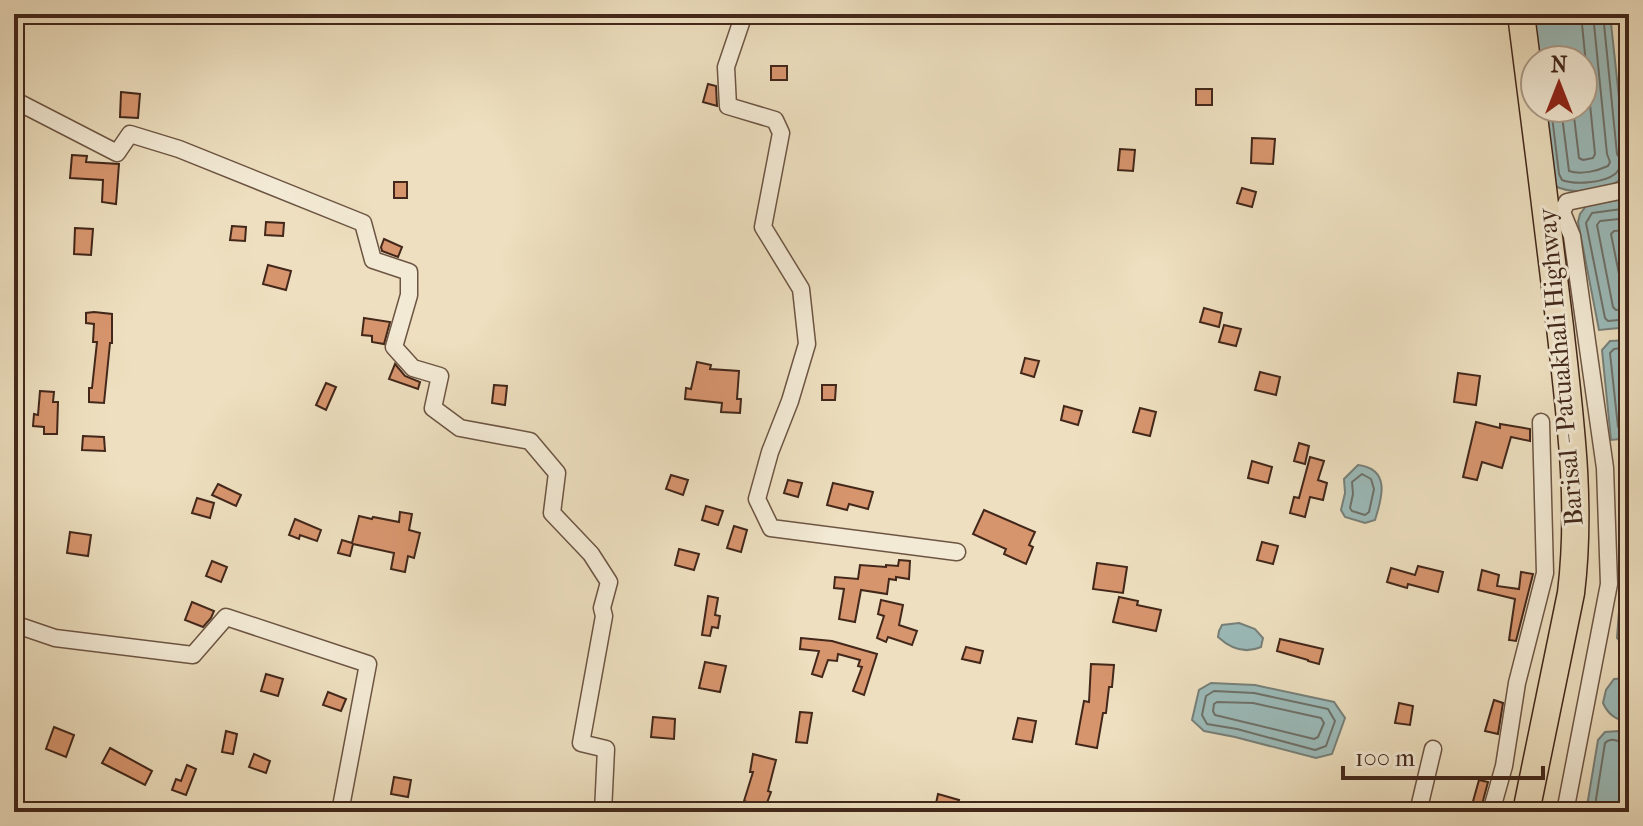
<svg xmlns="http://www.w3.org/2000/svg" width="1643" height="826" viewBox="0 0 1643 826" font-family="'IM FELL French Canon',serif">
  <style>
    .water { fill: #9bbbba; stroke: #77807a; stroke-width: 2 }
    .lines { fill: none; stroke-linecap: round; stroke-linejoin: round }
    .shore { stroke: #6e716a; stroke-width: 2 }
    .building { fill: #d7956e; stroke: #42271a; stroke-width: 2 }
    .minor-casing { stroke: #6d5543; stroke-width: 19 }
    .trunk-casing { stroke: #42271a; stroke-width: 29 }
    .minor { stroke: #f3ead5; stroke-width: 16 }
    .trunk { stroke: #eddfbf; stroke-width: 26 }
    .labels { text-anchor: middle; stroke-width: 6; stroke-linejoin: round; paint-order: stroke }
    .street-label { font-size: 26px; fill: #42271a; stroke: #f3ead5 }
  </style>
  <rect width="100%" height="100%" fill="#eddfbf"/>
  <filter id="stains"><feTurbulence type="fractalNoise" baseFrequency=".0025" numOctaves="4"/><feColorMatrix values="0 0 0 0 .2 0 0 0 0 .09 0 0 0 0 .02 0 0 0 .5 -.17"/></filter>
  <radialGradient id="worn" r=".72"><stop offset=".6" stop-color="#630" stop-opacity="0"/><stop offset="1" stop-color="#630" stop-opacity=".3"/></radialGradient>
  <g class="water">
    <path d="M1533,14H1610L1627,172C1615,191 1575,196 1555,186L1543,108H1583V60H1538Z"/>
    <path d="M1624,199L1629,201V327L1599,330L1578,222L1580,214L1587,205Z"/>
    <path d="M1629,340V438L1611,440L1602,350L1610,341Z"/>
    <path d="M1629,462V565L1622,554L1619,539L1620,466Z"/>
    <path d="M1358,465C1391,469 1382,498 1375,520L1365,523L1345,517L1341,510L1345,493L1344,479Z"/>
    <path d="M1626,591H1629V648L1624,646L1617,638L1620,598Z"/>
    <path d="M1239,623L1255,629L1263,638L1261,647C1245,654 1231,649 1218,637L1219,631L1222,625Z"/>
    <path d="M1628,678L1629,679V721C1617,721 1608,714 1603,703L1606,690L1614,679Z"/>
    <path d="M1211,683L1255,685L1334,702L1345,718L1332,754L1316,758L1235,737L1204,731L1192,720L1199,690Z"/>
    <path d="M1619,731L1626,735L1629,741V752L1622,780L1617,812H1586L1598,740L1605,732Z"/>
  </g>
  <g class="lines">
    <g class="shore">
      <path d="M1551,108L1559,174L1562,180C1575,185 1604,183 1615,174C1617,173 1622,164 1623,163L1617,154L1603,14"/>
      <path d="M1561,108L1569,171C1581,175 1597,171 1608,166L1610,162L1607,154L1593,14"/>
      <path d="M1573,108L1579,158L1583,160L1593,158L1595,154L1581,14"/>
      <path d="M1629,208L1592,213L1586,223L1605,318L1608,321L1629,319"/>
      <path d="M1629,218L1600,221L1597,225L1613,307L1616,310L1629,309"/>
      <path d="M1629,230L1614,231L1611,234L1623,294L1629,297"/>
      <path d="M1629,347L1614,349L1610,353L1618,427L1621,430H1629"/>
      <path d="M1629,471C1624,483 1626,535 1629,550"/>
      <path d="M1362,474L1371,479L1374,489L1369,512L1365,515L1352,511L1350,508L1353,494L1352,482Z"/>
      <path d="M1214,691L1254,693L1328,709L1335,721L1326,746L1315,750L1237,729L1207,724L1202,715L1206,696Z"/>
      <path d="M1217,702L1253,703L1321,718L1324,723L1318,737L1314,739L1215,715L1213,711L1214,704Z"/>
      <path d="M1594,812L1605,743C1613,735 1620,744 1629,743"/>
    </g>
  </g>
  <g class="building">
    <path d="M679,14H718V24L679,23Z"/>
    <rect x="771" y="66" width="16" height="14"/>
    <path d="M708,84L716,86L717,106L703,102Z"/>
    <rect x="1196" y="89" width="16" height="16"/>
    <path d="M121,92L140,94L138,118L120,117Z"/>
    <path d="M1252,138L1275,139L1273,164L1251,163Z"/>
    <path d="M1120,149L1135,150L1133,171L1118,170Z"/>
    <path d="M72,155L87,156L86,162L119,164L116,204L102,202L103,180L70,178Z"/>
    <rect x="394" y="182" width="13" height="16"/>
    <path d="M1242,188L1256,192L1252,207L1237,203Z"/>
    <path d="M266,222L284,223L283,236L265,235Z"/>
    <path d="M232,226L246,227L245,241L230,240Z"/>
    <path d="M75,228L93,229L91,255L74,254Z"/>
    <path d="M384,239L402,247L398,257L382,251L381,247Z"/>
    <path d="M268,265L291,271L286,290L263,284Z"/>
    <path d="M1204,308L1222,313L1219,327L1200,322Z"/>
    <path d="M94,312L112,314V343H110L104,403L89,402V388H92L97,342H93L94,324L86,323V313Z"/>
    <path d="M364,318L390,322L384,344L372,342V336L362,335Z"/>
    <path d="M1224,325L1241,329L1236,346L1219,342Z"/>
    <path d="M1025,358L1039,361L1034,377L1021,373Z"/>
    <path d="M697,362L711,365L710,369L739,371L737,399H741L740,413L721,412L722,403L685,399L686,388L691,389Z"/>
    <path d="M395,364L405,376L420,382L418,389L389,379Z"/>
    <path d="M1260,372L1280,377L1276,395L1255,390Z"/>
    <path d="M1458,373L1480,376L1476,405L1454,402Z"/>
    <path d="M326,383L336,387L326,410L316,405Z"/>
    <path d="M494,385L507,386L505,405L492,403Z"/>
    <path d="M822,385H836L835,400H822Z"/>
    <path d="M40,391L54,392L53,402H58L57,434H44V427L33,426L34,414L38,415Z"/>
    <path d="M1064,406L1082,411L1078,425L1061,420Z"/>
    <path d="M1140,408L1156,412L1150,436L1133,432Z"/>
    <path d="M1476,422L1500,428V424L1530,429V441L1511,437L1502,468L1482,462L1477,480L1463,477Z"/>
    <path d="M83,436L104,437L105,451L82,450Z"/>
    <path d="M1299,443L1309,446L1305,464L1294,461Z"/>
    <path d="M1310,457L1324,461L1318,480L1327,483L1323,500L1310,497L1305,517L1290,513L1294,497L1299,498Z"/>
    <path d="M1252,461L1272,467L1268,483L1248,478Z"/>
    <path d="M671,475L688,480L683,495L666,489Z"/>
    <path d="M788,480L802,483L798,497L784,493Z"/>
    <path d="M833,483L873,492L868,509L849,504L847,510L827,505Z"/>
    <path d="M218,484L241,495L236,506L212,495Z"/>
    <path d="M197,498L214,503L210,518L192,513Z"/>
    <path d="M706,506L723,511L718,525L702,520Z"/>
    <path d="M984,510L1035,532L1029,545L1033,547L1026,564L1004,554L1006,549L973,534Z"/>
    <path d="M400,512L412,514L409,530L420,533L414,558L408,556L405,572L391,569L394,553L353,544L350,556L338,553L342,540L352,543L359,516L372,519L373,517L399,522Z"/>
    <path d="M295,519L321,530L317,541L300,535L299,539L289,535Z"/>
    <path d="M734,526L747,530L741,552L727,548Z"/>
    <path d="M70,532L91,535L88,556L67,553Z"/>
    <path d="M1262,542L1278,546L1273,564L1257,560Z"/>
    <path d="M679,549L699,554L694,570L675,565Z"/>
    <path d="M899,560L910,561L909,579L896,577V580L889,579L887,594L861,590L855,622L839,619L844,589L834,588L835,577L858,579L860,565L886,567V565L898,566Z"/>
    <path d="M212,561L227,567L221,582L206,576Z"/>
    <path d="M1097,563L1127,567L1123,593L1093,589Z"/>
    <path d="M1418,566L1443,572L1438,592L1408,584L1407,588L1387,582L1391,568L1415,575Z"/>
    <path d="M1482,570L1499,575L1497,586L1519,589L1521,572L1533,574L1516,641L1509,640L1515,599L1478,590Z"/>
    <path d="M708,596L718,598L715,615L720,616L718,628L712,627L710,636L702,635Z"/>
    <path d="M1119,597L1138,601L1137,605L1161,610L1156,631L1113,622Z"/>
    <path d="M881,600L903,605L899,625L917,631L912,645L888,637L886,642L877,638L884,616L878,614Z"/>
    <path d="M192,602L214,611L211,618L203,627L185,620Z"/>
    <path d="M801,638L832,641L877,654L864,695L853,691L862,667L858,666L860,660L838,654L837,661L828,660L822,677L812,674L819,651L800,649Z"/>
    <path d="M1280,639L1323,649L1319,664L1308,661V660L1277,651Z"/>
    <path d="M966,647L983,651L980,663L962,659Z"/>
    <path d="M705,662L726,666L720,692L699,688Z"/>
    <path d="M1091,664L1114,665L1112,687H1109L1106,713H1103L1097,748L1076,744L1084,701L1089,702Z"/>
    <path d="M266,674L283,679L278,696L261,691Z"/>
    <path d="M328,692L346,699L341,711L323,705Z"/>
    <path d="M1494,700L1503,703L1498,734L1485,731Z"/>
    <path d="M1399,703L1413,706L1410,725L1395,723Z"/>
    <path d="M800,712L812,713L807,743L796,742Z"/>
    <path d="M653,717L675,719L674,739L651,737Z"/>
    <path d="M1018,718L1036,721L1032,742L1013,739Z"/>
    <path d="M54,727L74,735L66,757L46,749Z"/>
    <path d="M226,731L237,734L233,754L222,752Z"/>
    <path d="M110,748L152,771L145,785L102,763Z"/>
    <path d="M254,754L270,761L266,773L249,767Z"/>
    <path d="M753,754L776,760L768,791L771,792L765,808L744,801L753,772H750Z"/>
    <path d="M187,765L196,769L186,795L172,790L176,779L181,781Z"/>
    <path d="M394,777L411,780L408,797L391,794Z"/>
    <path d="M1479,780L1488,782L1480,812H1470Z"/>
    <path d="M938,794L959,800L955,812L935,808Z"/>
  </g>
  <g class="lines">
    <defs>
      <g id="minor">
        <path d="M744,14L726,67L728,106L775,120L781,133L763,227L801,289L807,344L790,401L770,452L757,499L771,528L957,552"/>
        <path d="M14,100L117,153L130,134L179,149L363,223L373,260L409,272V295L394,347L413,368L440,376L433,408L460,428L530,441L557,473L552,513L591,554L609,582L602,608L604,616L581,743L606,749L603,812"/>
        <path d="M14,624L55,638L193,655L226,617L368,664L340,812"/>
        <path d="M1418,812L1433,749"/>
        <path d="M1491,812L1504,766L1517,683L1545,573L1541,422"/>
        <path d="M1565,812L1609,584L1605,468L1572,236L1562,212L1567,202L1629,189"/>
      </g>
      <path id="trunk" d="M1521,14C1534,118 1548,223 1560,327C1570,417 1582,503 1571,593L1526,812"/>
    </defs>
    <use href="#minor" class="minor-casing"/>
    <use href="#trunk" class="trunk-casing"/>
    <use href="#minor" class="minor"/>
    <use href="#trunk" class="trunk"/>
  </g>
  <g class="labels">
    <g class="street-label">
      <text transform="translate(1560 367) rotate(-95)" y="9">Barisal - Patuakhali Highway</text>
    </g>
  </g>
  <rect width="1643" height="826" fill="none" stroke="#eddfbf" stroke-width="48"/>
  <rect x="16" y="16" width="1611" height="794" fill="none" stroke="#42271a" stroke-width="4"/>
  <rect x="24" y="24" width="1595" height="778" fill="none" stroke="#42271a" stroke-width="2"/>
  <g transform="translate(1559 84)"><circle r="38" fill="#f3ead5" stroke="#ac9c8a" stroke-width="2"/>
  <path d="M0-6L14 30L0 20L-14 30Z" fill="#8f2418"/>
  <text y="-12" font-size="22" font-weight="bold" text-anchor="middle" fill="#42271a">N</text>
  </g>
  <path d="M1343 766v12h200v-12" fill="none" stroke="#42271a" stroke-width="4"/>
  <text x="1355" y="766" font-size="24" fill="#42271a" stroke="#f3ead5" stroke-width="6" paint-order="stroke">100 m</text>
  <rect width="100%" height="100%" filter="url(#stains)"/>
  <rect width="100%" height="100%" fill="url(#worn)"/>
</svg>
